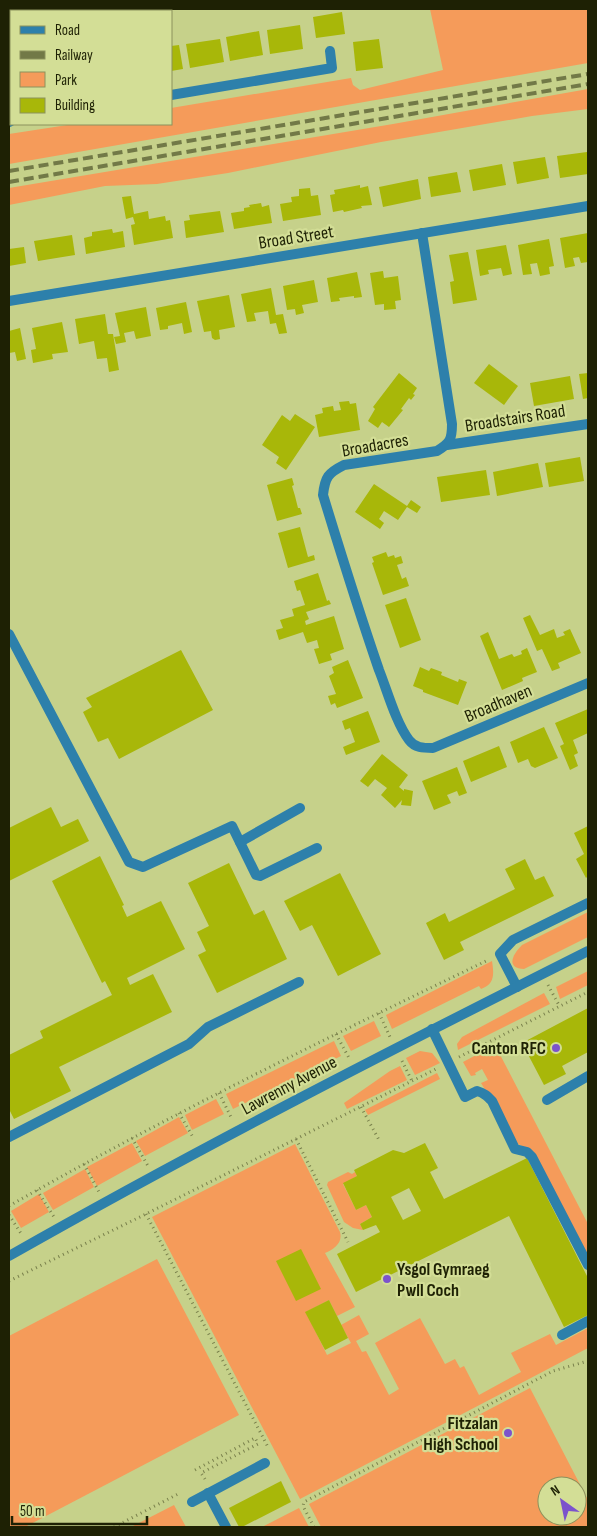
<svg xmlns="http://www.w3.org/2000/svg" width="597" height="1536" viewBox="0 0 597 1536" font-family="'Sofia Sans Condensed',sans-serif">
  <style>
    .green { fill: #f59b5a; fill-rule: evenodd }
    .building { fill: #a8b709; fill-rule: evenodd }
    .lines { fill: none; stroke-linecap: round; stroke-linejoin: round }
    .path { stroke: #79804c; stroke-width: 3; stroke-dasharray: 1 4; stroke-linecap: butt }
    .lane { stroke: #2d80ab; stroke-width: 10 }
    .street { stroke: #2d80ab; stroke-width: 10 }
    .rail { stroke: #727947; stroke-width: 4; stroke-dasharray: 10 5; stroke-linecap: butt }
    .poi-dot { fill: #7c53cc; stroke: #d3de96; stroke-width: 2 }
    .labels { text-anchor: middle; stroke-width: 4.5; stroke-linejoin: round; paint-order: stroke }
    .street-label { font-size: 18px; fill: #1e2104; stroke: #d3de96 }
    .poi-label { font-size: 18px; font-weight: bold; fill: #1e2104; stroke: #d3de96; text-anchor: end }
  </style>
  <rect width="100%" height="100%" fill="#c6d18a"/>
  <g class="green">
    <path d="M9,9H159L134,11H11V26H9Z"/>
    <path d="M430,9H588V63L9,164V134L74,124H171V108L351,78L353,85L360,90L443,70Z"/>
    <path d="M588,89V109L532,116L381,142L228,173L157,184L105,186L9,205V188L393,124Z"/>
    <path d="M588,912V937L524,969C505,968 513,954 522,945Z"/>
    <path d="M492,961C494,974 495,984 481,989L479,986L392,1029L386,1015Z"/>
    <path d="M588,971V985L560,999L556,987Z"/>
    <path d="M544,993L550,1004L458,1050L457,1044L462,1037Z"/>
    <path d="M374,1021L381,1036L351,1051L343,1036Z"/>
    <path d="M334,1041L341,1056L233,1109L226,1094Z"/>
    <path d="M495,1045L588,1224V1256L531,1151L518,1144L481,1083L488,1080L482,1069L475,1073L476,1075L471,1076L463,1062Z"/>
    <path d="M420,1051L432,1053L440,1063L415,1075L406,1058Z"/>
    <path d="M400,1066L407,1080L347,1109L344,1103L390,1071Z"/>
    <path d="M437,1073L440,1079L368,1115L365,1110Z"/>
    <path d="M216,1099L224,1114L192,1130L185,1115Z"/>
    <path d="M179,1117L188,1133L145,1156L136,1141Z"/>
    <path d="M132,1143L142,1161L97,1186L87,1167Z"/>
    <path d="M295,1144L340,1232C343,1243 334,1249 325,1253L355,1307L337,1316L329,1300L306,1312L327,1355L351,1343L341,1325L359,1315L369,1334L356,1341L362,1352L366,1351L389,1395L399,1389L375,1343L420,1318L445,1364L455,1359L460,1368L464,1366L479,1395L521,1372L511,1353L550,1334L556,1345L588,1328V1348L300,1499L152,1217Z"/>
    <path d="M85,1169L94,1187L53,1210L43,1193Z"/>
    <path d="M348,1172L352,1174L355,1172L357,1176L343,1184L356,1210L366,1205L372,1217L360,1224L363,1230L353,1228L344,1222L327,1185L328,1182Z"/>
    <path d="M39,1194L49,1212L21,1228L11,1211Z"/>
    <path d="M157,1259L239,1415L25,1527H9V1336Z"/>
    <path d="M530,1388L588,1500V1527H321L309,1504ZM547,1486H577V1516H547Z"/>
    <path d="M174,1505L186,1527H131Z"/>
    <path d="M299,1508L309,1527H262Z"/>
  </g>
  <g class="building">
    <path d="M342,12L345,34L316,38L313,17Z"/>
    <path d="M300,25L303,49L270,54L267,30Z"/>
    <path d="M259,31L263,55L230,61L226,37Z"/>
    <path d="M220,39L224,62L190,68L186,44Z"/>
    <path d="M379,39L383,68L356,71L353,42Z"/>
    <path d="M179,45L183,69L171,71V46Z"/>
    <path d="M587,152L588,174L560,178L557,156Z"/>
    <path d="M545,157L549,178L517,184L513,162Z"/>
    <path d="M502,164L506,185L473,191L469,170Z"/>
    <path d="M457,172L461,192L431,197L428,177Z"/>
    <path d="M418,179L421,199L383,207L379,187Z"/>
    <path d="M360,185V188L368,186L372,205L361,206L362,208L344,212L343,210L333,212L330,195L335,194L334,190Z"/>
    <path d="M310,188L311,196L318,195L321,215L283,221L280,204L292,202L291,197L299,196V189Z"/>
    <path d="M131,196L134,214L148,211L149,219L165,216L166,221L170,220L173,238L134,245L131,225L135,224L133,217L126,219L122,197Z"/>
    <path d="M261,203L262,207L269,205L272,223L234,229L231,213L244,211V208L250,207L249,205Z"/>
    <path d="M220,211L224,232L186,238L184,221L190,220L189,215Z"/>
    <path d="M112,229L113,233L123,231L125,247L86,254L84,238L92,236V232Z"/>
    <path d="M588,233V262L581,263L579,257L573,258L575,266L565,268L560,238Z"/>
    <path d="M72,235L75,255L38,261L34,241Z"/>
    <path d="M549,239L554,266L549,267L550,274L540,276L537,263L530,264L532,274L523,275L518,245Z"/>
    <path d="M506,245L512,274L503,276L501,268L488,270L489,274L480,276L476,250Z"/>
    <path d="M24,247L26,263L9,266V249Z"/>
    <path d="M468,252L477,300L453,304L450,282L454,281L449,255Z"/>
    <path d="M383,271L384,278L398,276L401,300L395,301L396,309L384,310V304L375,305L370,273Z"/>
    <path d="M357,272L362,297L354,298V296L339,298L340,301L331,302L327,278Z"/>
    <path d="M314,280L318,302L302,305L304,313L296,315L295,309L287,310L283,286Z"/>
    <path d="M271,288L276,315L283,314L287,333L279,334L276,323L270,324L268,311L254,313L256,321L247,322L241,294Z"/>
    <path d="M229,295L235,327L219,330L220,339L215,340L212,338L211,331L204,332L197,301Z"/>
    <path d="M186,302L192,332L184,334L182,323L168,326V329L160,330L156,308Z"/>
    <path d="M146,307L151,336L136,339L134,331L124,333L126,342L116,344L114,337L120,336L115,313Z"/>
    <path d="M105,314L108,334H113L119,370L109,372L107,358L97,359L94,341L79,344L75,319Z"/>
    <path d="M62,322L68,352L52,354L53,359L33,363L31,350L36,349L32,328Z"/>
    <path d="M20,328L26,359L17,361L15,352L9,353V331Z"/>
    <path d="M489,364L518,386L504,405L474,383Z"/>
    <path d="M399,373L417,388L413,394L415,395L411,400L409,398L401,409L403,410L389,427L382,422L378,428L368,421L375,409L373,407Z"/>
    <path d="M588,373V398L583,399L579,374Z"/>
    <path d="M570,376L574,399L534,406L530,383Z"/>
    <path d="M349,401L350,404L356,403L360,430L319,437L315,415L323,413L322,408L333,406L334,411L341,410L339,402Z"/>
    <path d="M295,414L315,427L286,470L276,463L279,457L262,445L282,415L290,421Z"/>
    <path d="M580,457L584,481L549,487L545,463Z"/>
    <path d="M538,463L543,487L497,496L493,472Z"/>
    <path d="M486,470L490,495L441,502L437,477Z"/>
    <path d="M292,478L294,485L292,486L295,496L298,508H300L302,514L277,521L267,485Z"/>
    <path d="M374,484L407,506L411,500L421,507L417,513L407,507L398,520L384,511L379,519L384,523L380,529L355,512Z"/>
    <path d="M300,527L308,557L314,555L315,560L288,568L278,533Z"/>
    <path d="M386,552L388,557L394,555L395,558L401,556L403,563L397,565L402,579L406,577L409,586L383,595L372,563L374,562L372,557Z"/>
    <path d="M318,573L327,601L329,600L331,604L306,612L309,619L305,621L306,625L334,616L344,649L330,654L332,660L319,664L314,649L319,648L317,640L307,643L303,632L279,640L276,630L283,628L280,620L294,616L292,609L305,605L300,590L297,591L294,581Z"/>
    <path d="M406,598L421,640L400,648L385,605Z"/>
    <path d="M530,615L540,635L554,629L557,638L565,635L563,632L570,629L581,653L558,663L560,668L552,671L542,649L537,651L523,618Z"/>
    <path d="M488,632L499,659L512,654L514,657L522,654L521,651L527,648L537,672L522,678L523,681L502,690L480,636Z"/>
    <path d="M181,650L213,710L119,759L108,738L98,742L83,712L92,707L86,698Z"/>
    <path d="M348,660L363,698L337,708L335,703L331,705L328,696L336,694L329,676L334,673L332,667Z"/>
    <path d="M420,667L429,671L431,668L442,672L441,675L458,682L459,679L467,682L458,705L423,692V690L413,686Z"/>
    <path d="M588,709V733L573,740L578,753L574,755L578,766L570,770L560,746L564,744L555,723Z"/>
    <path d="M368,711L380,742L346,755L343,747L355,742L350,728L345,730L342,721Z"/>
    <path d="M544,727L558,758L535,768L531,766L528,759L518,763L510,742Z"/>
    <path d="M499,746L507,767L471,782L463,761Z"/>
    <path d="M382,754L408,775L399,787L404,791V789L413,791L411,806L401,805L402,800L395,808L381,795L387,788L375,779L368,787L360,781Z"/>
    <path d="M457,767L467,793L459,796L457,791L447,795L451,803L434,810L422,781Z"/>
    <path d="M51,807L61,827L78,819L89,841L9,881V828Z"/>
    <path d="M588,826V876L586,878L576,859L584,854L574,833Z"/>
    <path d="M100,856L124,905L122,906L127,917L161,901L185,949L127,978L130,985L153,974L172,1012L59,1067L71,1091L14,1119L9,1109V1055L43,1038L40,1031L112,995L105,981L102,983L52,881Z"/>
    <path d="M525,859L535,880L544,876L554,896L460,942L464,950L444,960L426,923L445,913L449,922L515,889L505,869Z"/>
    <path d="M229,863L254,915L264,910L287,959L217,993L198,955L206,951L197,932L209,926L188,883Z"/>
    <path d="M340,873L381,954L338,976L312,925L300,931L284,901Z"/>
    <path d="M588,1008V1052L562,1066L566,1074L544,1085L522,1043Z"/>
    <path d="M425,1143L438,1168L430,1172L444,1199L527,1158L588,1278V1315L564,1327L509,1216L356,1292L337,1254L380,1232L376,1225L363,1230L360,1224L372,1217L366,1205L356,1210L343,1183L357,1176L354,1170L393,1150L404,1153ZM409,1188L421,1211L403,1220L391,1197Z"/>
    <path d="M301,1249L321,1289L296,1301L276,1261Z"/>
    <path d="M329,1300L348,1338L325,1350L305,1312Z"/>
    <path d="M281,1481L291,1502L242,1527H239L229,1508Z"/>
  </g>
  <g class="lines">
    <g class="path">
      <path d="M548,985L560,1007"/>
      <path d="M379,1013L390,1037"/>
      <path d="M336,1034L349,1058"/>
      <path d="M459,1057L588,992"/>
      <path d="M402,1061L412,1081"/>
      <path d="M219,1093L232,1119"/>
      <path d="M361,1107L379,1140"/>
      <path d="M179,1113L194,1139"/>
      <path d="M132,1138L148,1166"/>
      <path d="M296,1139L348,1242"/>
      <path d="M84,1164L99,1192"/>
      <path d="M37,1190L54,1217"/>
      <path d="M9,1206C165,1117 327,1038 488,960"/>
      <path d="M146,1214L268,1447"/>
      <path d="M9,1215L22,1235"/>
      <path d="M9,1281L146,1214L438,1068"/>
      <path d="M195,1470L255,1438L258,1444L201,1473L205,1479"/>
      <path d="M114,1527L180,1493"/>
      <path d="M314,1527L303,1506L304,1502L553,1371L588,1361"/>
    </g>
    <g class="lane">
      <path d="M9,634L129,862L143,867L232,826L256,875L260,876L317,848"/>
      <path d="M240,842L300,808"/>
      <path d="M517,987L500,954L513,940L588,903"/>
      <path d="M432,1029L465,1097L477,1091C484,1093 487,1096 492,1101L515,1149L527,1152L532,1157L588,1265"/>
      <path d="M547,1100L588,1076"/>
      <path d="M9,1137L189,1044L208,1027L299,982"/>
      <path d="M562,1335L588,1321"/>
      <path d="M208,1493L226,1527"/>
      <path d="M192,1502L265,1463"/>
    </g>
    <g class="street">
      <path d="M171,95L332,68L330,51"/>
      <path d="M9,122L11,121"/>
      <path d="M422,233L452,424C452,440 450,443 437,451L344,465C328,473 325,477 323,495C341,554 359,612 379,670C387,690 396,723 409,740C415,748 423,748 433,748L588,683"/>
      <path d="M9,301L588,206"/>
      <path d="M447,445L588,424"/>
      <path d="M9,1256C199,1148 393,1049 588,951"/>
    </g>
    <g class="rail">
      <path d="M9,171L588,74"/>
      <path d="M9,182L588,84"/>
    </g>
  </g>
  <g class="poi-dot">
    <circle cx="556" cy="1048" r="5"/>
    <circle cx="387" cy="1279" r="5"/>
    <circle cx="508" cy="1433" r="5"/>
  </g>
  <g class="labels">
    <g class="street-label">
      <text transform="translate(296 237) rotate(-9)" y="6">Broad Street</text>
      <text transform="translate(515 418) rotate(-9)" y="6">Broadstairs Road</text>
      <text transform="translate(375 445) rotate(-10)" y="6">Broadacres</text>
      <text transform="translate(498 703) rotate(-23)" y="6">Broadhaven</text>
      <text transform="translate(289 1085) rotate(-28)" y="6">Lawrenny Avenue</text>
    </g>
    <g class="poi-label">
      <text x="546" y="1054">Canton RFC</text>
      <text x="397" y="1275" text-anchor="start">Ysgol Gymraeg<tspan x="397" dy="21">Pwll Coch</tspan></text>
      <text x="498" y="1429">Fitzalan<tspan x="498" dy="21">High School</tspan></text>
    </g>
  </g>
  <rect width="597" height="1536" fill="none" stroke="#1e2104" stroke-width="20"/>
  <rect x="10" y="10" width="162" height="115" fill="#d3de96" stroke="#8b925c"/>
  <rect x="20" y="26" width="25" height="8" fill="#2d80ab" stroke="#8b925c"/>
  <text x="55" y="35" font-size="15" fill="#1e2104">Road</text>
  <rect x="20" y="51" width="25" height="8" fill="#727947" stroke="#8b925c"/>
  <text x="55" y="60" font-size="15" fill="#1e2104">Railway</text>
  <rect x="20" y="72" width="25" height="15" fill="#f59b5a" stroke="#8b925c"/>
  <text x="55" y="85" font-size="15" fill="#1e2104">Park</text>
  <rect x="20" y="98" width="25" height="15" fill="#a8b709" stroke="#8b925c"/>
  <text x="55" y="110" font-size="15" fill="#1e2104">Building</text>
  <g transform="translate(562 1501) rotate(327)"><circle r="24" fill="#d3de96" stroke="#8b925c"/>
  <path d="M0-4L9 19L0 12L-9 19Z" fill="#7c53cc"/>
  <text y="-8" font-size="14" font-weight="bold" text-anchor="middle" fill="#1e2104">N</text>
  </g>
  <path d="M12 1516v8h135v-8" fill="none" stroke="#1e2104" stroke-width="2.5"/>
  <text x="20" y="1516" font-size="15" fill="#1e2104" stroke="#d3de96" stroke-width="4" paint-order="stroke">50 m</text>
</svg>
